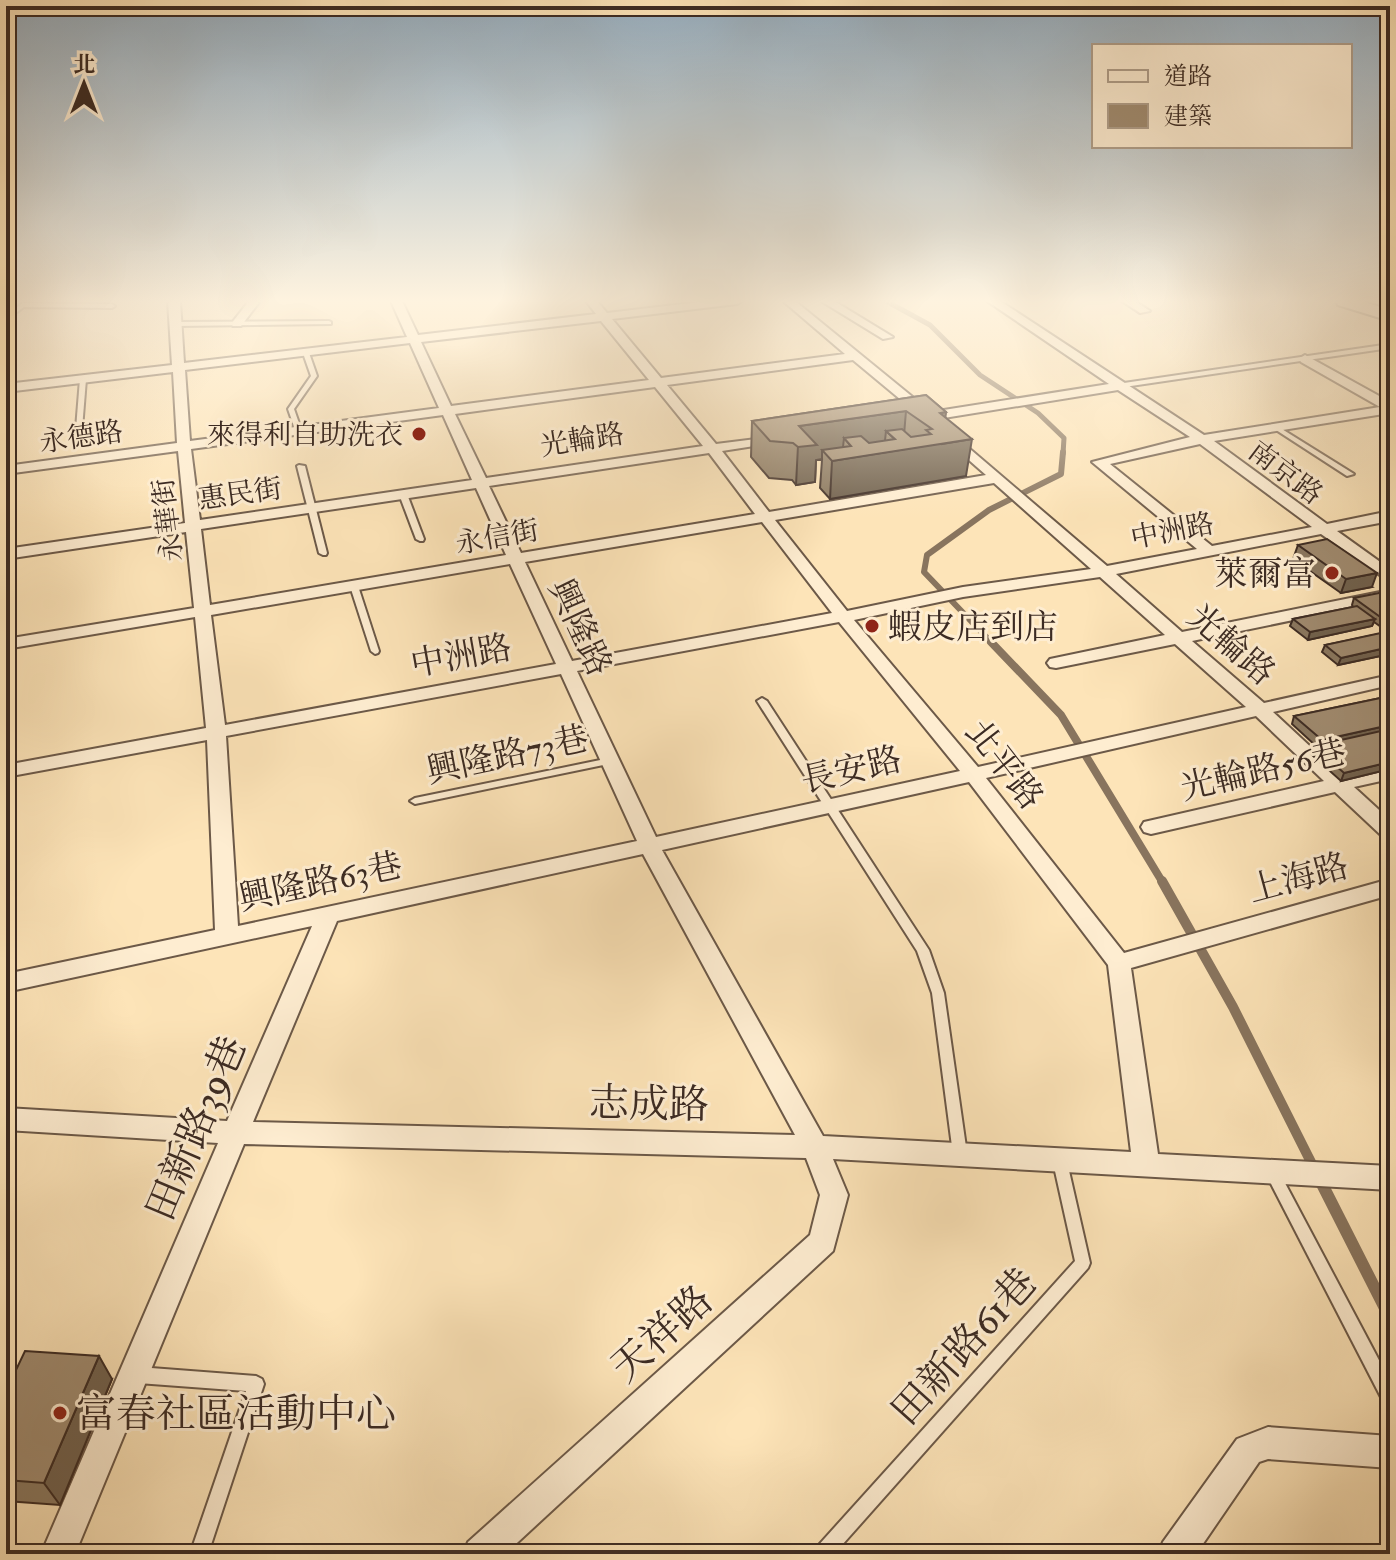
<svg xmlns="http://www.w3.org/2000/svg" width="1396" height="1560" viewBox="0 0 1396 1560" font-family="'IM FELL Double Pica','Noto Serif TC',serif">
  <style>
    .lines { fill: none; stroke-linecap: round; stroke-linejoin: round }
    .stream-far4 { stroke: #88745e; stroke-width: 5 }
    .stream-far3 { stroke: #88745e; stroke-width: 6 }
    .stream-far2 { stroke: #88745e; stroke-width: 8 }
    .stream-far1 { stroke: #88745e; stroke-width: 10 }
    .stream { stroke: #88745e; stroke-width: 12 }
    .lane-casing { stroke: #6c5948; stroke-width: 4 }
    .street-casing { stroke: #6c5948; stroke-width: 4 }
    .secondary-casing { stroke: #3c2b23; stroke-width: 4 }
    .lane { fill: #feedd1; fill-rule: evenodd }
    .street { fill: #feedd1; fill-rule: evenodd }
    .secondary { fill: #feedd1; fill-rule: evenodd }
    .wall { fill: #8a7860; stroke: #3c2b23; stroke-width: 2 }
    .shaded-wall { fill: #70614e; stroke: #3c2b23; stroke-width: 2 }
    .building { fill: #a08b70; stroke: #3c2b23; stroke-width: 2 }
    .poi-dot { fill: #8f2418; stroke: #feedd1; stroke-width: 3 }
    .labels { text-anchor: middle; stroke-width: 6; stroke-linejoin: round; paint-order: stroke }
    .far-poi-label { font-size: 28px; fill: #3c2b23; stroke: #feedd1; text-anchor: end }
    .far-street-label { font-size: 28px; fill: #3c2b23; stroke: #feedd1 }
    .poi-label { font-size: 34px; fill: #3c2b23; stroke: #feedd1; text-anchor: end }
    .street-label { font-size: 34px; fill: #3c2b23; stroke: #feedd1 }
    .near-street-label { font-size: 40px; fill: #3c2b23; stroke: #feedd1 }
    .near-poi-label { font-size: 40px; fill: #3c2b23; stroke: #feedd1; text-anchor: start }
  </style>
  <rect width="100%" height="100%" fill="#fde4b8"/>
  <filter id="stains"><feTurbulence type="fractalNoise" baseFrequency=".0025" numOctaves="4"/><feColorMatrix values="0 0 0 0 .2 0 0 0 0 .09 0 0 0 0 .02 0 0 0 .5 -.17"/></filter>
  <radialGradient id="worn" r=".72"><stop offset=".6" stop-color="#630" stop-opacity="0"/><stop offset="1" stop-color="#630" stop-opacity=".3"/></radialGradient>
  <g class="lines">
    <path class="stream-far4" d="M886,301L930,325L980,375L1038,413L1064,438L1063,454"/>
    <path class="stream-far3" d="M993,644L924,572L927,555L989,510L1061,474L1063,452"/>
    <path class="stream-far2" d="M991,642L1061,715L1163,883"/>
    <path class="stream-far1" d="M1162,881L1233,1007L1322,1184"/>
    <path class="stream" d="M1321,1182L1390,1318"/>
    <defs>
      <g id="lane">
        <path d="M23,303L112,304L115,306L112,308L24,307L6,320V315Z"/>
        <path d="M329,321L331,322V324L176,326L173,324L176,322Z"/>
        <path d="M1390,344V348L1124,387L1121,385L1124,383Z"/>
        <path d="M306,351L309,353L317,376L294,409L302,432L299,434L296,432L288,409L311,376L303,353Z"/>
        <path d="M83,377L86,379L82,429L79,431L76,429L80,379Z"/>
        <path d="M1273,426H1277L1354,474L1347,476L1273,428Z"/>
        <path d="M299,465L305,466L327,553L326,555H323L319,553L297,466Z"/>
        <path d="M400,492H403L407,494L424,539L423,541H420L416,539L399,494Z"/>
        <path d="M351,584H357L358,586L379,651L378,653L375,654L371,651L350,586Z"/>
        <path d="M762,698L767,701L929,950L944,993L967,1154L965,1158L960,1160L955,1158L953,1154L932,993L917,951L757,701Z"/>
        <path d="M610,758L613,759L615,761L613,763L415,804L410,801L415,798Z"/>
        <path d="M1060,1156L1065,1158L1067,1162L1090,1263L1088,1268L834,1554H813L816,1548L1075,1261L1053,1162L1055,1158Z"/>
        <path d="M1272,1166L1277,1168L1390,1381V1405L1384,1403L1267,1176L1265,1172L1267,1168Z"/>
        <path d="M138,1367L256,1376L262,1379L264,1384L208,1554H190L246,1391L138,1383L133,1380L130,1375L133,1370Z"/>
      </g>
      <g id="street">
        <path d="M168,301H180L184,363L407,337L391,301H402L418,335L596,314L586,301H597L607,313L708,301H742L737,304L612,319L661,378L845,354L783,301H795L931,412L1109,384L987,301H1000L1204,435L1380,407L1301,362L1299,359L1305,355L1390,402V413L1214,441L1327,524L1390,511V521L1337,531L1390,569V582L1321,534L1116,574L1182,632L1390,590V600L1192,641L1264,703L1390,675V685L1273,712L1343,777L1390,767V779L1354,787L1390,820V839L1383,837L1335,792L1151,834L1144,832L1141,827L1144,822L1324,781L1256,716L986,778L1124,953L1390,879V895L1131,968L1158,1154L1390,1166V1190L833,1159L848,1195L833,1251L505,1554H463L468,1542L810,1235L820,1195L806,1158L244,1144L75,1554H41L218,1143L6,1130V1108L227,1121L312,926L6,992V974L215,930L207,740L6,777V765L206,728L195,617L6,649V639L194,608L186,532L6,559V549L185,523L178,451L6,474V466L177,443L173,372L6,392V384L172,365ZM601,321L649,380L451,406L421,342ZM410,343L439,408L190,441L185,370ZM853,360L918,414L912,418L919,422L1118,390L1190,437L1092,462L1197,549L1107,566L950,432L945,433V439L986,475L769,512L722,451L781,442V436L716,444L667,385ZM655,387L703,446L486,478L455,414ZM443,415L472,480L200,520L191,449ZM1200,444L1312,527L1212,546L1110,464ZM709,453L755,514L521,553L489,486ZM994,483L1091,569L963,587L847,611L775,520ZM476,488L506,555L210,605L201,529ZM762,522L832,613L572,661L525,562ZM510,564L556,664L225,725L211,615ZM1100,577L1165,635L1050,659L1047,663L1050,667L1056,668L1175,644L1246,707L978,767L854,620L963,597ZM839,622L960,771L656,837L577,671ZM561,674L637,841L238,926L226,736ZM969,782L1108,965L1131,1152L823,1136L662,850ZM643,854L795,1135L253,1122L337,921Z"/>
        <path d="M249,301H260L241,326H233L231,324Z"/>
        <path d="M821,301H834L893,337L883,339Z"/>
        <path d="M1122,301H1135L1150,311L1140,313Z"/>
        <path d="M1268,1427L1390,1436V1468L1268,1459L1259,1462L1196,1554H1158L1163,1542L1237,1439Z"/>
      </g>
      <path id="secondary" d="M1336,301H1361L1390,310V321L1338,305Z"/>
    </defs>
    <use href="#lane" class="lane-casing"/>
    <use href="#street" class="street-casing"/>
    <use href="#secondary" class="secondary-casing"/>
    <use href="#lane" class="lane"/>
    <use href="#street" class="street"/>
    <use href="#secondary" class="secondary"/>
  </g>
  <g class="wall">
    <path d="M926,395L946,412L945,416L966,476L830,499L820,488L822,460H816L815,482L796,485L792,480L769,478L751,457L752,421Z"/>
    <path d="M1298,545L1372,587L1341,593L1293,559Z"/>
    <path d="M1390,592V654L1338,665L1322,652L1325,645L1388,632L1374,622L1372,626L1308,640L1290,626L1293,619L1353,607L1352,605L1354,598Z"/>
    <path d="M1390,696V769L1341,781L1311,754L1314,746H1316L1292,724L1294,716Z"/>
    <path d="M112,1379L60,1505L6,1501V1391Z"/>
  </g>
  <g class="shaded-wall">
    <path d="M906,411L903,447L886,431L884,450L851,446L844,438L842,456L822,450V459L816,460L815,482L796,485L799,426Z"/>
    <path d="M946,412L942,444L972,439L966,476L830,499L832,461L937,444L940,413Z"/>
    <path d="M1377,573L1372,587L1341,593L1346,579Z"/>
    <path d="M1375,619L1372,626L1308,640L1310,632Z"/>
    <path d="M1390,647V654L1338,665L1341,658Z"/>
    <path d="M1390,725V732L1319,748L1322,740Z"/>
    <path d="M1390,762V769L1341,781L1344,773Z"/>
    <path d="M99,1356L112,1379L60,1505L44,1483Z"/>
  </g>
  <g class="building">
    <path d="M926,395L946,412L940,413L972,439L832,461L822,450L851,446L844,438L861,436L869,443L895,439L886,431L902,429L911,437L931,434L926,430L932,429L906,411L799,426L817,445L798,447L793,443L770,441L752,421Z"/>
    <path d="M1327,539L1377,573L1346,579L1298,545Z"/>
    <path d="M1389,591L1390,624L1354,598Z"/>
    <path d="M1357,606L1375,619L1310,632L1293,619Z"/>
    <path d="M1390,631V647L1341,658L1325,645Z"/>
    <path d="M1390,696V725L1322,740L1294,716Z"/>
    <path d="M1390,729V762L1344,773L1314,746Z"/>
    <path d="M25,1351L99,1356L44,1483L6,1480V1391Z"/>
  </g>
  <linearGradient id="sky" x2="0" y2="1"><stop stop-color="#96aec0"/><stop offset="0.58" stop-color="#fef3df"/><stop offset="1" stop-color="#fef3df" stop-opacity="0"/></linearGradient>
  <rect width="1396" height="519" fill="url(#sky)"/>
  <g class="poi-dot">
    <circle cx="419" cy="434" r="8"/>
    <circle cx="1332" cy="573" r="8"/>
    <circle cx="872" cy="626" r="8"/>
    <circle cx="60" cy="1413" r="8"/>
  </g>
  <g class="labels">
    <g class="far-poi-label">
      <text x="403" y="444">來得利自助洗衣</text>
    </g>
    <g class="far-street-label">
      <text transform="translate(81 436) rotate(-8)" y="10">永德路</text>
      <text transform="translate(582 439) rotate(-9)" y="10">光輪路</text>
      <text transform="translate(1286 472) rotate(37)" y="10">南京路</text>
      <text transform="translate(240 493) rotate(-8)" y="10">惠民街</text>
      <text transform="translate(167 520) rotate(-97)" y="10">永華街</text>
      <text transform="translate(1172 530) rotate(-11)" y="10">中洲路</text>
      <text transform="translate(497 536) rotate(-10)" y="10">永信街</text>
    </g>
    <g class="poi-label">
      <text x="1316" y="585">萊爾富</text>
      <text x="888" y="638" text-anchor="start">蝦皮店到店</text>
    </g>
    <g class="street-label">
      <text transform="translate(581 627) rotate(65)" y="12">興隆路</text>
      <text transform="translate(1232 644) rotate(41)" y="12">光輪路</text>
      <text transform="translate(461 655) rotate(-10)" y="12">中洲路</text>
      <text transform="translate(507 754) rotate(-12)" y="12">興隆路73巷</text>
      <text transform="translate(1005 764) rotate(52)" y="12">北平路</text>
      <text transform="translate(851 769) rotate(-13)" y="12">長安路</text>
      <text transform="translate(1263 769) rotate(-13)" y="12">光輪路56巷</text>
      <text transform="translate(1298 877) rotate(-15)" y="12">上海路</text>
      <text transform="translate(320 881) rotate(-12)" y="12">興隆路63巷</text>
    </g>
    <g class="near-street-label">
      <text transform="translate(649 1103) rotate(1)" y="14">志成路</text>
      <text transform="translate(195 1128) rotate(-67)" y="14">田新路39巷</text>
      <text transform="translate(661 1333) rotate(-42)" y="14">天祥路</text>
      <text transform="translate(963 1346) rotate(-48)" y="14">田新路61巷</text>
    </g>
    <g class="near-poi-label">
      <text x="76" y="1427">富春社區活動中心</text>
    </g>
  </g>
  <rect width="1396" height="1560" fill="none" stroke="#fde4b8" stroke-width="32"/>
  <rect x="8" y="8" width="1380" height="1544" fill="none" stroke="#3c2b23" stroke-width="4"/>
  <rect x="16" y="16" width="1364" height="1528" fill="none" stroke="#3c2b23" stroke-width="2"/>
  <rect x="1092" y="44" width="260" height="104" fill="#feedd1" stroke="#b09f8b" stroke-width="2"/>
  <rect x="1108" y="70" width="40" height="12" fill="#feedd1" stroke="#b09f8b" stroke-width="2"/>
  <text x="1164" y="84" font-size="24" fill="#3c2b23">道路</text>
  <rect x="1108" y="104" width="40" height="24" fill="#a08b70" stroke="#b09f8b" stroke-width="2"/>
  <text x="1164" y="124" font-size="24" fill="#3c2b23">建築</text>
  <g transform="translate(84 84)" stroke="#feedd1" stroke-width="6" paint-order="stroke">
  <path d="M0-6L14 30L0 20L-14 30Z" fill="#3c2b23"/>
  <text y="-12" font-size="22" font-weight="bold" text-anchor="middle" fill="#3c2b23">北</text>
  </g>
  <rect width="100%" height="100%" filter="url(#stains)"/>
  <rect width="100%" height="100%" fill="url(#worn)"/>
</svg>
